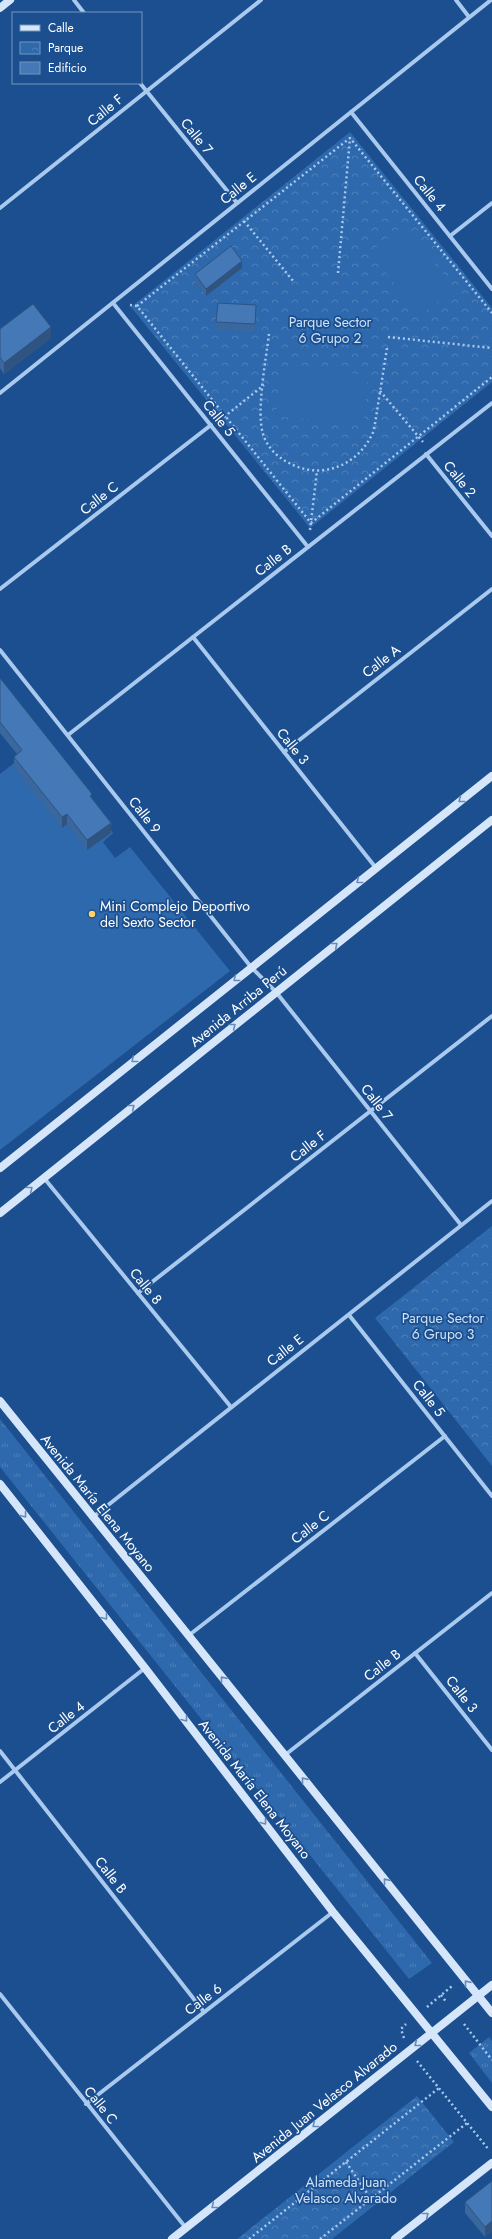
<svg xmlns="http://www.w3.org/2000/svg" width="492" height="2239" viewBox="0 0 492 2239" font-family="Jost,sans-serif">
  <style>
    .grass { fill: url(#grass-tufts) }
    .park { fill: url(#park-crowns) }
    .pitch { fill: #2e69ad }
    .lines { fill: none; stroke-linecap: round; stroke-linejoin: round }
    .path { stroke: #a9c9ee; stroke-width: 2.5; stroke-dasharray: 2 3; stroke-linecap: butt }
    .street { stroke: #a9c9ee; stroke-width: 4 }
    .secondary { stroke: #d6e6fa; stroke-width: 8 }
    .wall { fill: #3a679d }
    .shaded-wall { fill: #305480 }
    .building { fill: #4478b7; stroke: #305480 }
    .oneway { stroke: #668bba }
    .poi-dot { fill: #ffd166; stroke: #1b4f8f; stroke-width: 1.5 }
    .labels { text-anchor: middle; stroke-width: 3.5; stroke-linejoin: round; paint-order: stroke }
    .street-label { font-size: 14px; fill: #fff; stroke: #1b4f8f }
    .park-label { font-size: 14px; fill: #cfe3fa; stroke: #1b4f8f }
    .poi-label { font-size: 14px; fill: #fff; stroke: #1b4f8f; text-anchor: start }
  </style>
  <defs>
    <pattern id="grass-tufts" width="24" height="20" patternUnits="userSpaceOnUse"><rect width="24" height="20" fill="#2e69ad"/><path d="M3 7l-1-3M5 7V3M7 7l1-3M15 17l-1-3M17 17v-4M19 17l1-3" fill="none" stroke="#4d80b9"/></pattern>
    <pattern id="park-crowns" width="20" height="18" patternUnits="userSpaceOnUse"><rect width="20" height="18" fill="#2e69ad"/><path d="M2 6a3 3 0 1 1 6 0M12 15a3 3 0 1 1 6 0" fill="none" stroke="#4d80b9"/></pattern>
  </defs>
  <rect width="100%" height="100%" fill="#1b4f8f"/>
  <g class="grass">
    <path d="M0,1419L432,1963L409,1979L0,1467Z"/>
    <path d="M489,2037L492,2041V2083L469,2053Z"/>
  </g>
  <g class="park">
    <path d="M350,132L492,308V382L310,528L131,307Z"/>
    <path d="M492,1226V1466L375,1318Z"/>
    <path d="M417,2096L454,2142L332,2239H237Z"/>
  </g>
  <g class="pitch">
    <path d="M405,225L454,289L419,316L370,252Z"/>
    <path d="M281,366L368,375L363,425L276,416Z"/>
    <path d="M45,739L112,824L109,827L113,833L103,842L115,858L130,847L230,971L0,1150V774Z"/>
  </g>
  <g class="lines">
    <g class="path">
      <path d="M244,221L294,282"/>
      <path d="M338,273L350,138"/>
      <path d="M130,305L137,306L311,523L492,377"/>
      <path d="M137,306L350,138L492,313"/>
      <path d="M269,334C266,360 256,411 263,434C267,447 277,457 289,463C322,481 360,465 374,430L387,348"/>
      <path d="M388,337L492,348"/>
      <path d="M380,391L423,442"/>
      <path d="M224,417L264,385"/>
      <path d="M310,530L317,471"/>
      <path d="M441,1995L447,2003"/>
      <path d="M427,2007L452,1986"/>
      <path d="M464,2024L492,2060"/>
      <path d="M404,2038L401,2029L406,2024"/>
      <path d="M417,2061L489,2150"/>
      <path d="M346,2162L371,2199"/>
      <path d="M249,2239L439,2088"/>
      <path d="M320,2239L467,2123"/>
    </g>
    <g class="street">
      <path d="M74,0L84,13"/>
      <path d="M456,0L469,17"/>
      <path d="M140,83L237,203"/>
      <path d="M351,112L492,289"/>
      <path d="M0,208L261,0"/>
      <path d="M450,236L492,203"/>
      <path d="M113,303L308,547"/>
      <path d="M0,393L491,0"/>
      <path d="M426,454L492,536"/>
      <path d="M0,589L211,425"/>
      <path d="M193,637L376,868"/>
      <path d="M0,650L251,967L276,992L461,1225"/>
      <path d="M68,735L492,403"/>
      <path d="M284,752L492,589"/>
      <path d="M44,1178L231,1407"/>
      <path d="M138,1293L492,1016"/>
      <path d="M349,1315L492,1496"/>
      <path d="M93,1517L492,1201"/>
      <path d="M188,1636L445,1436"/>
      <path d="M415,1653L492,1750"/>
      <path d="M0,1751L204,2012"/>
      <path d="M285,1755L492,1593"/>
      <path d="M0,1782L145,1668"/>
      <path d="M0,1994L186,2228"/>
      <path d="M86,2104L333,1912"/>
    </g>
    <g class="secondary">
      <path d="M0,8L10,0"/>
      <path d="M0,1168L492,776"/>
      <path d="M0,1213L492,820"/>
      <path d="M0,1401L492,2013"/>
      <path d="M0,1484L145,1668L333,1912L492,2107"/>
      <path d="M172,2239L492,1985"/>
      <path d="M395,2239L492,2163"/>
    </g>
  </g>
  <g class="wall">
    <path d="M242,268L206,296L195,282V274Z"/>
    <path d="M256,313L255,332L216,329V322Z"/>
    <path d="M0,329L51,338L4,374L0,368Z"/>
    <path d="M0,678L92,798L111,833L87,850L67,824L62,828L14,767V757L17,754L0,733Z"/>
    <path d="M492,2181L485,2237L465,2213V2202Z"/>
  </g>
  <g class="shaded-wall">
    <path d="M242,261V268L206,296V289Z"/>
    <path d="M51,327V338L4,374V363Z"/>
    <path d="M67,814V824L62,828V817Z"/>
    <path d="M111,823V833L87,850V840Z"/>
    <path d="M492,2221V2232L485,2237V2227Z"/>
  </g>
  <g class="building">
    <path d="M231,246L242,261L206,289L195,274Z"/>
    <path d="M218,303L256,305L255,324L216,322Z"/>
    <path d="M33,304L51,327L4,363L0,357V329Z"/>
    <path d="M0,678L92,794L90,796L111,823L87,840L67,814L62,817L14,757L22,750L0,722Z"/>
    <path d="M492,2181V2221L485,2227L465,2202Z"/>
  </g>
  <defs><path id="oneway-chevron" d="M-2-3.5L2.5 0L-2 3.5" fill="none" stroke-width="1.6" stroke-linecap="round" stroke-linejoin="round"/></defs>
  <g class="oneway">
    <use href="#oneway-chevron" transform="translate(461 800) rotate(142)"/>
    <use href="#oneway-chevron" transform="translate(359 881) rotate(142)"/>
    <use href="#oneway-chevron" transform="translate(335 945) rotate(-39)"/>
    <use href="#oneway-chevron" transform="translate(236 979) rotate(141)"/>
    <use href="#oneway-chevron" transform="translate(233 1026) rotate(-39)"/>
    <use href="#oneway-chevron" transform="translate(134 1060) rotate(141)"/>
    <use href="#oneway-chevron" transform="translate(132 1107) rotate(-39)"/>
    <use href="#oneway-chevron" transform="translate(30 1189) rotate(-39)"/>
    <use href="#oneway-chevron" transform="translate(24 1515) rotate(52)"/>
    <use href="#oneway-chevron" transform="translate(105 1617) rotate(52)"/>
    <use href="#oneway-chevron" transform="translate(223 1679) rotate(-129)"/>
    <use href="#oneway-chevron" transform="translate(185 1719) rotate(52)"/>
    <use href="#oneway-chevron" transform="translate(304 1780) rotate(-129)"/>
    <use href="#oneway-chevron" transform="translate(264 1822) rotate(52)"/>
    <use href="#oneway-chevron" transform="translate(386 1881) rotate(-129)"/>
    <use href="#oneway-chevron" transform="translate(467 1983) rotate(-129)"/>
    <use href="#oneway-chevron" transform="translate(417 2044) rotate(142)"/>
    <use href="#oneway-chevron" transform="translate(315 2125) rotate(141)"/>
    <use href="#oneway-chevron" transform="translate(214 2206) rotate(141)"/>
    <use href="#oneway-chevron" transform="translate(426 2215) rotate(-38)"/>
  </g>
  <circle class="poi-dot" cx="92" cy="914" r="4"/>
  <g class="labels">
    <g class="street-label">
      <text transform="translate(105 110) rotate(-39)" y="5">Calle F</text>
      <text transform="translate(197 136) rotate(51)" y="5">Calle 7</text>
      <text transform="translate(238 188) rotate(-39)" y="5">Calle E</text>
      <text transform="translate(430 193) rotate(51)" y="5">Calle 4</text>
      <text transform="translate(219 418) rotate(51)" y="5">Calle 5</text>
      <text transform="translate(460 479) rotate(51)" y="5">Calle 2</text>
      <text transform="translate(99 498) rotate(-38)" y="5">Calle C</text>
      <text transform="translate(273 560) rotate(-38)" y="5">Calle B</text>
      <text transform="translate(381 661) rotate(-38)" y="5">Calle A</text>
      <text transform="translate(293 746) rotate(51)" y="5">Calle 3</text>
      <text transform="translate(145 815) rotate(52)" y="5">Calle 9</text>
      <text transform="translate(238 1006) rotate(-39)" y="5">Avenida Arriba Perú</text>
      <text transform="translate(377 1102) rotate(52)" y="5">Calle 7</text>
      <text transform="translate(308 1146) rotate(-38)" y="5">Calle F</text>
      <text transform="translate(146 1286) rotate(51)" y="5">Calle 8</text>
      <text transform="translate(285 1350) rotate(-38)" y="5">Calle E</text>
      <text transform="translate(429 1398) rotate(52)" y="5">Calle 5</text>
      <text transform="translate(98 1503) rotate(51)" y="5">Avenida María Elena Moyano</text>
      <text transform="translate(310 1527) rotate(-38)" y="5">Calle C</text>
      <text transform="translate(382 1665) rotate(-38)" y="5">Calle B</text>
      <text transform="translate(462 1694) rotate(52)" y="5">Calle 3</text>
      <text transform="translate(66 1717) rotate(-38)" y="5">Calle 4</text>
      <text transform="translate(255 1789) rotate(52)" y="5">Avenida María Elena Moyano</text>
      <text transform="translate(111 1875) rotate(52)" y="5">Calle B</text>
      <text transform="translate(203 1999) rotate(-37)" y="5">Calle 6</text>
      <text transform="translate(324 2102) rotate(-39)" y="5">Avenida Juan Velasco Alvarado</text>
      <text transform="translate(101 2105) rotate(51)" y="5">Calle C</text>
    </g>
    <g class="park-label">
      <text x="330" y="327">Parque Sector<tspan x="330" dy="16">6 Grupo 2</tspan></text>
      <text x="443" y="1323">Parque Sector<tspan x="443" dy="16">6 Grupo 3</tspan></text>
      <text x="346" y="2187">Alameda Juan<tspan x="346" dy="16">Velasco Alvarado</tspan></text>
    </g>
    <g class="poi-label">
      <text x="100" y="911">Mini Complejo Deportivo<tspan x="100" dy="16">del Sexto Sector</tspan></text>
    </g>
  </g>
  <rect x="12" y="12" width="130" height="72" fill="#1b4f8f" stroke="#7695bc"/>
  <rect x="20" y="25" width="20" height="6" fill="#d6e6fa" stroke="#7695bc"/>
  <text x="48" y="32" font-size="12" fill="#ffffff">Calle</text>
  <rect x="20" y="42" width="20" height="12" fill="url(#park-crowns)" stroke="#7695bc"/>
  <text x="48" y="52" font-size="12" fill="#ffffff">Parque</text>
  <rect x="20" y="62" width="20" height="12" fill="#4478b7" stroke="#7695bc"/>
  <text x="48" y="72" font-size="12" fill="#ffffff">Edificio</text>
</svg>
